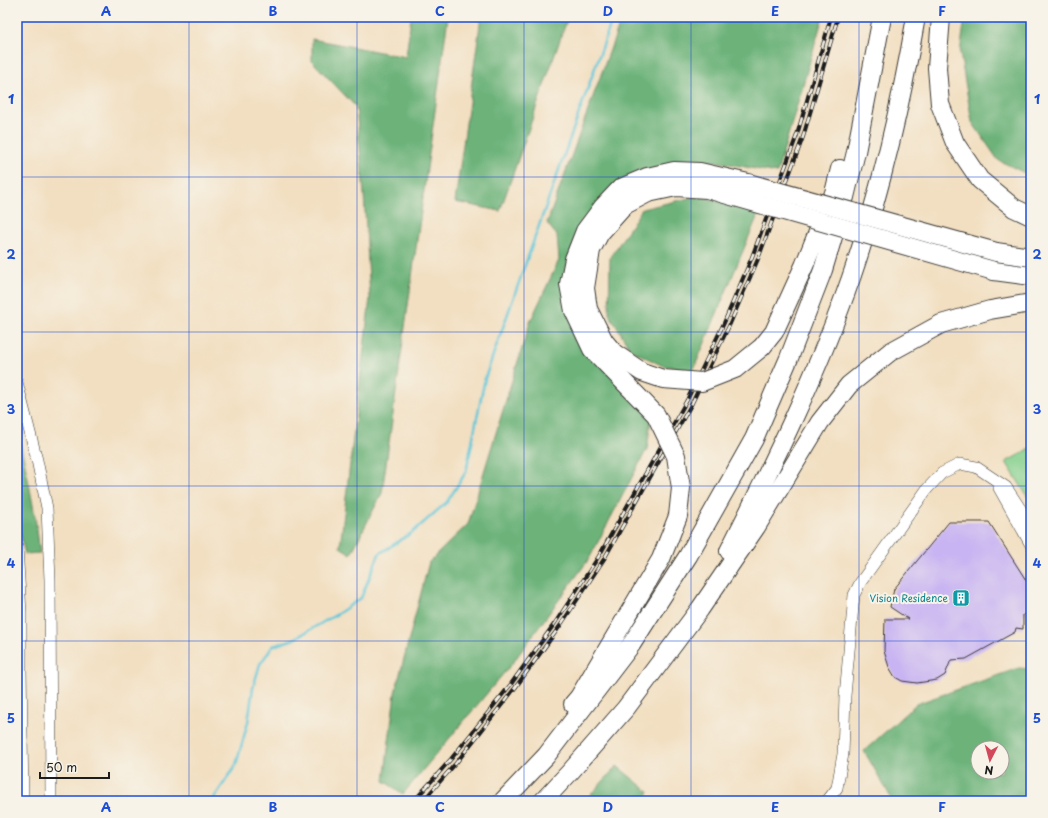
<svg xmlns="http://www.w3.org/2000/svg" width="1048" height="818" viewBox="0 0 1048 818" font-family="'Playpen Sans',sans-serif">
  <style>
    .green { fill: #85d08e; stroke: #507655 }
    .forest { fill: #6cb279; stroke: #44674a; fill-rule: evenodd }
    .lines { fill: none; stroke-linecap: round; stroke-linejoin: round }
    .stream { stroke: #5dc6d9; stroke-width: 2.5 }
    .building { fill: #c8b4f2 }
    .minor-casing { stroke: #3c3935; stroke-width: 12 }
    .trunk-casing { stroke: #3c3935; stroke-width: 20 }
    .minor { stroke: #fff; stroke-width: 11 }
    .trunk { stroke: #fff; stroke-width: 18 }
    .rail-casing { stroke: #1c1c1c; stroke-width: 4 }
    .rail { stroke: #f7f3e8; stroke-width: 2.5; stroke-dasharray: 8; stroke-linecap: butt }
    .trunk-bridge-casing { stroke: #3c3935; stroke-width: 20; stroke-linecap: butt }
    .trunk-bridge { stroke: #fff; stroke-width: 18 }
    .grid { fill: none; stroke: #1d4ed8; stroke-width: 1; stroke-opacity: 0.55 }
    .labels { text-anchor: middle; stroke-width: 4; stroke-linejoin: round; paint-order: stroke }
    .culture-label { font-size: 10px; fill: #0d838f; stroke: #f7f3e8; text-anchor: end }
    .neatline { fill: none; stroke: #1d4ed8; stroke-width: 1.5 }
    .grid-label { font-size: 13px; text-anchor: middle; font-weight: bold; fill: #1d4ed8 }
  </style>
  <rect width="100%" height="100%" fill="#f7f3e8"/>
  <filter id="ink" filterUnits="userSpaceOnUse"><feTurbulence type="fractalNoise" baseFrequency=".025" numOctaves="2"/><feDisplacementMap in="SourceGraphic" scale="8" xChannelSelector="R" yChannelSelector="G"/><feConvolveMatrix kernelMatrix="1 2 1 2 8 2 1 2 1" color-interpolation-filters="sRGB"/></filter>
  <filter id="wash" filterUnits="userSpaceOnUse"><feTurbulence type="fractalNoise" baseFrequency=".012" numOctaves="4" result="noise"/><feDisplacementMap in="SourceGraphic" scale="16" xChannelSelector="R" yChannelSelector="G"/><feGaussianBlur stdDeviation="0.9" result="paint"/><feColorMatrix in="noise" values="0 0 0 0 0 0 0 0 0 0 0 0 0 0 0 0 0 1.4 0 .05"/><feComposite in="paint" operator="in"/></filter>
  <g filter="url(#wash)">
    <rect width="100%" height="100%" fill="#f2dfc1"/>
    <path class="green" d="M1031,448V502L1006,462Z"/>
    <g class="forest">
      <path d="M411,17H448L382,493L351,554L340,547L370,298L364,194L356,107L312,61V39L406,57Z"/>
      <path d="M481,17H568L500,211L455,202Z"/>
      <path d="M622,17H823L777,173L714,161L658,167L611,186L579,228L565,272L651,419L647,449L589,559L514,661L403,794L384,781L395,693L429,562L468,524L530,322L559,260L557,236L547,223Z"/>
      <path d="M965,17H1031V176L998,160L972,122L960,53Z"/>
      <path d="M697,196L760,210L693,371L661,365L631,350L609,314L610,258L642,209Z"/>
      <path d="M17,430C27,470 35,511 40,553L25,554L17,521Z"/>
      <path d="M1019,668L1031,669V801H893L864,751L916,704ZM978,748H1002V772H978Z"/>
      <path d="M617,766L649,792L644,801H585Z"/>
    </g>
    <g class="lines">
      <path class="stream" d="M212,801L236,765L248,722L253,688L260,664L273,646L294,639L339,613L361,598L379,554L413,532L447,502L466,472L485,378L613,17"/>
    </g>
    <g id="blocks">
      <path class="building" d="M949,522H989L1031,588V612L1023,615V629L1016,628L1015,632L966,659L951,660L945,675L937,680L917,683L902,681L895,677L889,667L884,651L885,619H908L890,607L894,589Z"/>
    </g>
  </g>
  <g filter="url(#ink)">
    <use href="#blocks" fill-opacity="0" stroke="#3c3935" stroke-width="1"/>
    <g class="lines">
      <defs>
        <g id="minor">
          <path d="M17,382L37,460L47,508L50,580L51,801"/>
          <path d="M999,488L1031,545"/>
          <path d="M17,547L21,613V668L23,801"/>
          <path d="M827,801L837,788L843,754L845,696L854,595L860,583L927,489L942,473L960,464L976,467L1006,487L1031,525"/>
        </g>
        <g id="trunk">
          <path d="M941,17L937,68L940,104L955,143L980,180L1014,208L1031,216"/>
          <path d="M996,252L1031,257"/>
          <path d="M994,271L1031,276"/>
          <path d="M762,347L774,332L804,266L834,193L840,169"/>
          <path d="M729,551C774,462 818,372 851,278C880,194 901,104 916,17"/>
          <path d="M573,704L579,697L661,559L678,516"/>
          <path d="M503,801L546,756L631,645L688,556L754,439L789,358L823,270L845,197L856,152L882,17"/>
          <path d="M543,801L571,771L626,708L700,609L756,527L820,422L849,385L890,352L941,324L990,310L1031,303"/>
        </g>
      </defs>
      <use href="#minor" class="minor-casing"/>
      <use href="#trunk" class="trunk-casing"/>
      <use href="#minor" class="minor"/>
      <use href="#trunk" class="trunk"/>
      <defs>
        <g id="rail">
          <path d="M414,801L451,759L511,684L555,623L599,556L687,400L724,323L752,257L797,135L831,17"/>
          <path d="M423,801L456,763L515,688L560,626L604,559L692,403L729,326L758,259L803,137L838,17"/>
        </g>
      </defs>
      <use href="#rail" class="rail-casing"/>
      <use href="#rail" class="rail"/>
      <defs>
        <g id="trunk-bridge">
          <path d="M762,347L735,369L702,382L663,379L642,372L614,353L604,341L588,309L585,288L591,250L600,233L625,205L648,193L676,187L707,189L994,271"/>
          <path d="M678,516L681,488L676,456L656,415L592,349L574,311L569,284L574,259L585,231L603,207L621,188L647,177L674,171L700,172L748,183L996,252"/>
        </g>
      </defs>
      <use href="#trunk-bridge" class="trunk-bridge-casing"/>
      <use href="#trunk-bridge" class="trunk-bridge"/>
    </g>
  </g>
  <path class="grid" d="M189,17V801M357,17V801M524,17V801M691,17V801M859,17V801M17,177H1031M17,332H1031M17,486H1031M17,641H1031"/>
  <defs>
    <symbol id="building-square" viewBox="-11 -11 22 22"><rect x="-9" y="-9" width="18" height="18" rx="4" fill="#0f9aa8" stroke="#f7f3e8"/><path d="M-4-6H4V6H1V3H-1V6H-4ZM-2.5-4.3h1.7v1.8h-1.7ZM.8-4.3h1.7v1.8H.8ZM-2.5-1h1.7V.8h-1.7ZM.8-1h1.7V.8H.8Z" fill="#fff"/></symbol>
  </defs>
  <g fill-rule="evenodd">
    <use href="#building-square" x="951" y="588" width="20" height="20"/>
  </g>
  <g class="labels">
    <g class="culture-label">
      <text x="948" y="602">Vision Residence</text>
    </g>
  </g>
  <rect width="1048" height="818" fill="none" stroke="#f7f3e8" stroke-width="44"/>
  <g transform="translate(990 760) rotate(186)"><circle r="19" fill="#f7f3e8" stroke="#9f9d96"/>
  <path d="M0-3L7 15L0 10L-7 15Z" fill="#d1495b"/>
  <text y="-6" font-size="11" font-weight="bold" text-anchor="middle" fill="#1c1c1c">N</text>
  </g>
  <path d="M40 772v6h69v-6" fill="none" stroke="#1c1c1c" stroke-width="2"/>
  <text x="46" y="772" font-size="12" fill="#1c1c1c" stroke="#f7f3e8" stroke-width="3" paint-order="stroke">50 m</text>
  <rect x="22" y="22" width="1004" height="774" class="neatline"/>
  <g class="grid-label">
    <text x="106" y="16">A</text>
    <text x="273" y="16">B</text>
    <text x="440" y="16">C</text>
    <text x="608" y="16">D</text>
    <text x="775" y="16">E</text>
    <text x="942" y="16">F</text>
    <text x="11" y="104">1</text>
    <text x="1037" y="104">1</text>
    <text x="11" y="259">2</text>
    <text x="1037" y="259">2</text>
    <text x="11" y="414">3</text>
    <text x="1037" y="414">3</text>
    <text x="11" y="568">4</text>
    <text x="1037" y="568">4</text>
    <text x="11" y="723">5</text>
    <text x="1037" y="723">5</text>
    <text x="106" y="812">A</text>
    <text x="273" y="812">B</text>
    <text x="440" y="812">C</text>
    <text x="608" y="812">D</text>
    <text x="775" y="812">E</text>
    <text x="942" y="812">F</text>
  </g>
</svg>
